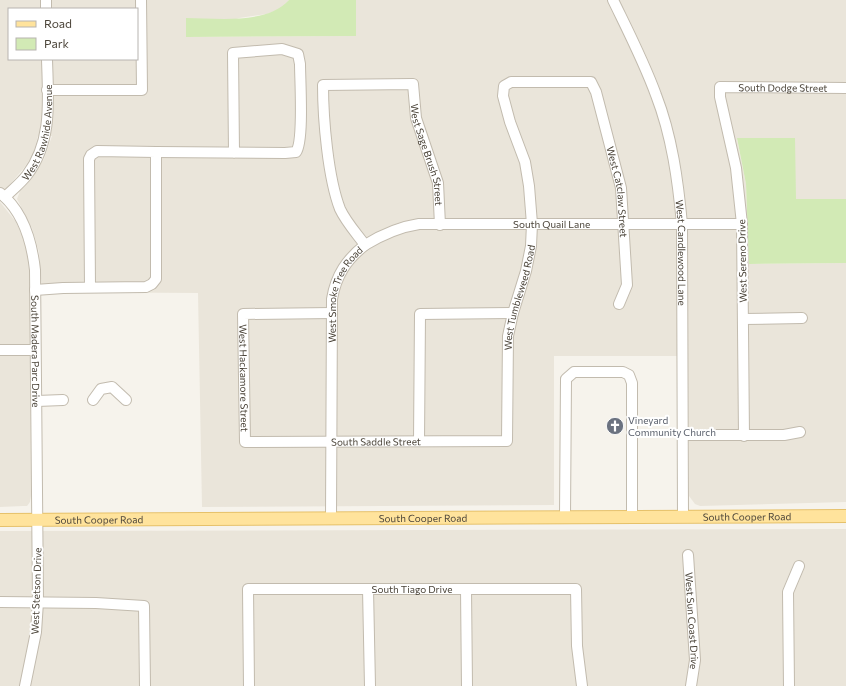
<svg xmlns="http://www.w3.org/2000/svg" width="846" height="686" viewBox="0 0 846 686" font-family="Commissioner,sans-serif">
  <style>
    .residential { fill: #eae5da; fill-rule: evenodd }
    .green { fill: #d2eab5 }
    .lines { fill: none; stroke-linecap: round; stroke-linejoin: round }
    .minor-casing { stroke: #c2bbae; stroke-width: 12 }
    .major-casing { stroke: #e6c16a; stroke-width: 14 }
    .minor { stroke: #fff; stroke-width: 10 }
    .major { stroke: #ffe39c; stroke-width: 12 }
    .labels { text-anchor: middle; stroke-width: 4; stroke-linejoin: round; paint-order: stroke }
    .street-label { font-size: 10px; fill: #4b4439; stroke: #fff }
    .worship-label { font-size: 10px; fill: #5b616d; stroke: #fff; text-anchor: start }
  </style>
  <rect width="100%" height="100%" fill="#f6f3ec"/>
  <g class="residential">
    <path d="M0,0H289L282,8L267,14L239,18L186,37L355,36L356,0H846V199H796L737,139L746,184L749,264L846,263V502L700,506L695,504L689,496L688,356H554V505L202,507L198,293L42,292L39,252L32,228L17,199L20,191L28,183L44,159L52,136H38L33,154L24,168L0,196ZM9,9H137V59H9Z"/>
    <path d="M0,202L16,222L24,240L28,257L30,282L31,496L30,502L27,506H23L0,507Z"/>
    <path d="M846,529V686H0V531Z"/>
  </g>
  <g class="green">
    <path d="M289,0H356V36L186,37V18C216,18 267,25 289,0Z"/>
    <path d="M737,138H795L796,199H846V263L749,264L746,184Z"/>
  </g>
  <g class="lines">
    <defs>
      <g id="minor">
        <path d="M46,0V9"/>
        <path id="s1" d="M613,0C628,31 644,62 656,95C672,136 678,181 682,224L683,517"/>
        <path d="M47,90H142L141,0"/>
        <path d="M156,152L285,153L296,152C304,141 300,80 300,64L298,54L282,49L233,53L234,153"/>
        <path id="s2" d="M0,193C23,211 32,243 35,270L38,602L36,632L25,686"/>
        <path id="s3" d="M5,197C12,190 21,183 27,175C53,141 48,99 47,59"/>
        <path id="s4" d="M365,245C383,234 399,227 419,224H742"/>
        <path d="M35,290L63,288L146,287L152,284L156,279V152L97,151L91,155L89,159L90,287"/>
        <path id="s5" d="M332,313L243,314L245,442L507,441L508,336L513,313L526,271L531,246L532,224L529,186L525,162L510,122L503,96L504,86L511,82H591L596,92L621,188L627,285L619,304"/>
        <path d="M743,319L802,318"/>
        <path d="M0,350H35"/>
        <path d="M93,400L101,389L112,387L126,400"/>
        <path d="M37,401L63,400"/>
        <path d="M684,435H784L800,432"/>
        <path id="s6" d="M744,436L742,224L736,168L720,97V87L846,88"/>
        <path d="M419,441L420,314L513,313"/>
        <path d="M565,517L566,379L574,372H623L629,375L632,383V516"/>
        <path id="s7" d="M331,518L332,299C336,275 347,259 365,245C357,234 346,222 340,209C328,178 323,119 323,85L413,84L416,118L438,183L440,225"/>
        <path id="s8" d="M688,555L695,660L691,686"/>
        <path d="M368,589L370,686"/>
        <path d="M466,589L467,686"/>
        <path d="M0,602L96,603L144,606L145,686"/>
        <path id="s9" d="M249,686L248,589H576L577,646L582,686"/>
        <path d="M789,686L788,592L799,566"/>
      </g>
      <g id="major">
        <path id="s10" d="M0,520L846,516"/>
      </g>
    </defs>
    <use href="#minor" class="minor-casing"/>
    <use href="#major" class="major-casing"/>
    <use href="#minor" class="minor"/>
    <use href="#major" class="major"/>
  </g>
  <defs>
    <symbol id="church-disc" viewBox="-11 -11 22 22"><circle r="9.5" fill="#6b7280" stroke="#fff"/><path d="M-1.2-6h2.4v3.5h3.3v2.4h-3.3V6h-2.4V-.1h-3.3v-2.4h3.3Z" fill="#fff"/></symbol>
  </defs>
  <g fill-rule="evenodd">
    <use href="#church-disc" x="605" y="416" width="20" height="20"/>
  </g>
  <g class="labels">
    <g class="street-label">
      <text dy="4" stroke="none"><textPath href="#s6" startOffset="414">South Dodge Street</textPath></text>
      <text dy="4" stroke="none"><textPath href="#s3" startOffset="76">West Rawhide Avenue</textPath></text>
      <text dy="4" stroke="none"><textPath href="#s7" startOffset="616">West Sage Brush Street</textPath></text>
      <text dy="4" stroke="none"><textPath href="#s5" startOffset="1043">West Catclaw Street</textPath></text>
      <text dy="4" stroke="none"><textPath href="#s4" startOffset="191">South Quail Lane</textPath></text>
      <text dy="4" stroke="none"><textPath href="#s1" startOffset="265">West Candlewood Lane</textPath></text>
      <text transform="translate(742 261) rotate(-91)" y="4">West Sereno Drive</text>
      <text dy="4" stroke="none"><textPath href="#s7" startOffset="227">West Smoke Tree Road</textPath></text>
      <text dy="4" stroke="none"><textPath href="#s5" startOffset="624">West Tumbleweed Road</textPath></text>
      <text dy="4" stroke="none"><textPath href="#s2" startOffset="168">South Madera Parc Drive</textPath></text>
      <text dy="4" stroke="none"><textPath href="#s5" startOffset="153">West Hackamore Street</textPath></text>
      <text dy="4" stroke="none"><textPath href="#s5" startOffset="348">South Saddle Street</textPath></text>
      <text dy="4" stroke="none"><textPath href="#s10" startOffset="747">South Cooper Road</textPath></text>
      <text dy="4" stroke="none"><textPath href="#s10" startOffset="423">South Cooper Road</textPath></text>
      <text dy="4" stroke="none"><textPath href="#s10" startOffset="99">South Cooper Road</textPath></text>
      <text dy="4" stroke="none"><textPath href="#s9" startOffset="261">South Tiago Drive</textPath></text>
      <text transform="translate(36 591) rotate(-88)" y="4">West Stetson Drive</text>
      <text dy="4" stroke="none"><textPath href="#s8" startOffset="66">West Sun Coast Drive</textPath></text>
    </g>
    <g class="worship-label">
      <text x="628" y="424">Vineyard<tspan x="628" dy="12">Community Church</tspan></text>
    </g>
  </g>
  <rect x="8" y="8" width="130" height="52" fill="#ffffff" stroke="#b7b4b0"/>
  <rect x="16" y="21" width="20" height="6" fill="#ffe39c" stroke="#b7b4b0"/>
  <text x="44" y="28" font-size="12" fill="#4b4439">Road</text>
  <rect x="16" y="38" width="20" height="12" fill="#d2eab5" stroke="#b7b4b0"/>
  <text x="44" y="48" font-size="12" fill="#4b4439">Park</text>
</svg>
